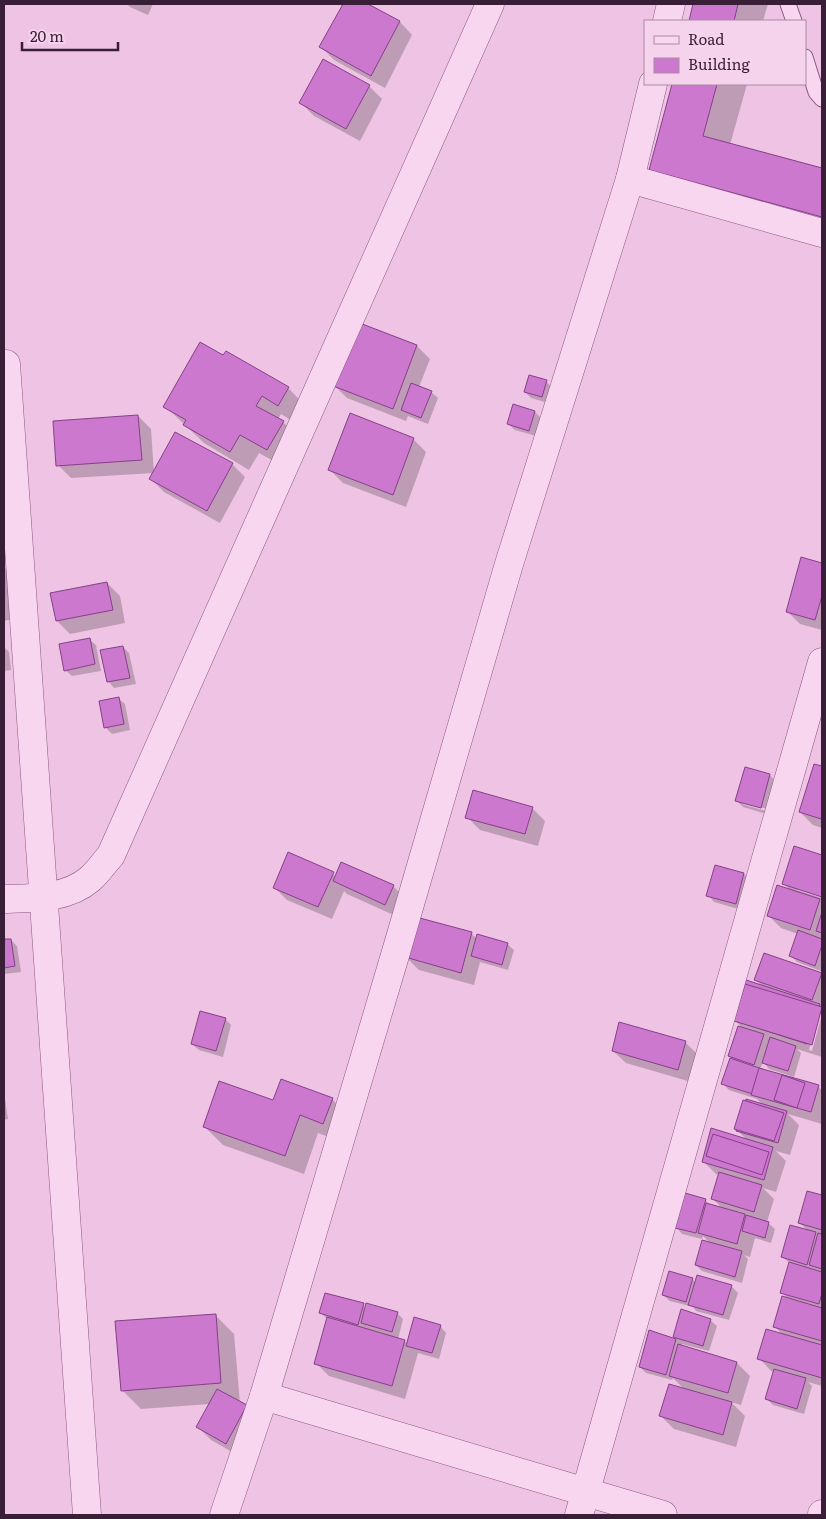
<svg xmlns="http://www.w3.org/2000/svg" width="826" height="1519" viewBox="0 0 826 1519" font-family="Literata,serif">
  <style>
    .shadow { fill: #0003; fill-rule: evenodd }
    .building { fill: #cc78ce; stroke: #863f89 }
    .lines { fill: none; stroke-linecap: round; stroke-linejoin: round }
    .lane-casing { stroke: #895985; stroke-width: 17 }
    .street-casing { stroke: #895985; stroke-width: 29 }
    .lane { stroke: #f9d6f0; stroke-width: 15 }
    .street { stroke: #f9d6f0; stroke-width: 28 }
  </style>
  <rect width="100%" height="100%" fill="#efc3e3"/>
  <g class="shadow">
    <path d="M127,4H153L148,15L130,7Z"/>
    <path d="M344,4H365L400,22L412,35L385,88L334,60L321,47Z"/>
    <path d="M695,4H768L763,21H690Z"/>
    <path d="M673,84H747L730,145L822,170V234L674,193L650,170Z"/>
    <path d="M369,86L382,99L360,141L314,116L301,103Z"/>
    <path d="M357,324L417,346L430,359L419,387L431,392L438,398L428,424L408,416L406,421L347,398L334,385Z"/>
    <path d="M546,381L552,388L548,403L531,398L525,392Z"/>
    <path d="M288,388L307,407L297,424L281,414L278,419L283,422L302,441L286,468L259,453L249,470L204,443L165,406Z"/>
    <path d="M535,412L541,418L536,436L515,430L508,424Z"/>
    <path d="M138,416L151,429L154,473L71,478L58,465Z"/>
    <path d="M413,439L426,452L406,507L343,483L330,470Z"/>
    <path d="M232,464L245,477L220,523L164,492L151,479Z"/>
    <path d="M802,559L822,565V630L800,624L787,611Z"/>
    <path d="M4,567L12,575L21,617L4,621Z"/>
    <path d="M107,583L120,596L125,623L70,634L57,621Z"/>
    <path d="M89,639L96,645L101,671L72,676L65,670Z"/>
    <path d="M4,647L9,652L11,670L4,671Z"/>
    <path d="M123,647L129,653L136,684L114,688L108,681Z"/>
    <path d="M118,698L125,704L130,730L112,734L105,727Z"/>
    <path d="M815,765L822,767V828L813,825L800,812Z"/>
    <path d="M770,775L776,782L767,814L743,807L737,801ZM742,802L767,809L766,811L742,804Z"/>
    <path d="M532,808L545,821L538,846L480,830L467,817Z"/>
    <path d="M795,848L822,856V896L797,888V890L822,898V968L821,971L797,962L791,956L798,934L781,928L768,915L790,890L784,884Z"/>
    <path d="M333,874L336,877L393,886L406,899L398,917L347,894L344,891L332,919L287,900L274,887Z"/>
    <path d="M744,874L750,880L742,910L714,902L708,895Z"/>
    <path d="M417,918L472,934L477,939L507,944L514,950L508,970L480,962L474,985L419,970L406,957Z"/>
    <path d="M11,940L17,946L21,972L4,974V941Z"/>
    <path d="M821,974L822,975V1012H820L809,1050L812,1051L822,1014V1057L797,1049L801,1053L794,1077L769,1069L763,1062L760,1069L818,1086L822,1091V1124L788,1114L799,1125L790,1155L776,1151L786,1161L776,1192L763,1188L774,1199L767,1222L775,1229L771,1243L755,1238L750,1257L744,1255L748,1259L742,1283L702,1271L696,1265L710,1243L703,1236L702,1239L682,1234L676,1227L705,1200L710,1205L723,1209L713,1199L720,1175L716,1174L703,1161L747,1140L738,1131L763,1105L757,1099L729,1090L723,1084L731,1058L729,1056L743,1029L734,1019L763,987L756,980Z"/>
    <path d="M225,1019L231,1025L223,1057L199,1050L192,1044Z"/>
    <path d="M685,1042L698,1055L691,1082L626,1063L613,1051Z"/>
    <path d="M4,1098L5,1099L8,1119L4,1120Z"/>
    <path d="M332,1099L351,1118L342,1142L318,1133L304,1174L223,1145L204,1126L274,1102Z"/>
    <path d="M808,1192L822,1196V1386L808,1382L812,1386L804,1414L773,1405L767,1399L774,1372L771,1371L759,1358L783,1335L774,1326L789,1300L782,1292L790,1263L782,1257L808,1231L799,1222Z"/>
    <path d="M692,1279L696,1283L731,1286L738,1293L729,1320L696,1311L693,1307L670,1301L663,1295Z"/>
    <path d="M363,1305L366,1308L397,1313L403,1319L398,1339L404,1341L408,1344L440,1326L446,1333L439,1359L418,1353L405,1399L329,1376L316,1363L328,1320L321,1313Z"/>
    <path d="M682,1311L710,1320L717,1326L709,1351L682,1344V1347L737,1363L750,1376L741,1405L731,1402L745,1416L736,1447L674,1429L661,1416L685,1390L673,1378L672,1380L646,1373L640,1367L674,1339Z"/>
    <path d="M215,1315L234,1334L240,1403L246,1406L259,1419L239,1456L211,1440L198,1427L210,1404L141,1409L122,1390Z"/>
  </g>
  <g class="building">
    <path d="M343,4H368L400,21L371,76L319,47Z"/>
    <path d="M693,4H738L734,21H689Z"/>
    <path d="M323,59L370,85L346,129L299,103Z"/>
    <path d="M672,84H717L703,136L822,168V217L649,170Z"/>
    <path d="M357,322L417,345L393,409L333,386Z"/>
    <path d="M200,342L223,355L226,351L289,387L278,406L262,396L256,406L284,421L267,450L240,435L230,452L183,425L186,420L163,407Z"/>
    <path d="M529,375L547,380L542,397L524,392Z"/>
    <path d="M411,383L432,391L421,418L401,410Z"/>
    <path d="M513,404L535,411L529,431L507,424Z"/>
    <path d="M350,413L414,438L393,495L328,470Z"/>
    <path d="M138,415L142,460L56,466L53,421Z"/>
    <path d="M175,432L233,463L207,511L149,479Z"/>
    <path d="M801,557L822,563V596L815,620L786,612Z"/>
    <path d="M107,582L113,610L56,621L50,593Z"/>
    <path d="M90,638L95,664L64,671L59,644Z"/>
    <path d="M123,646L130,678L107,682L100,650Z"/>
    <path d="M119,697L124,724L104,728L99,701Z"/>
    <path d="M814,764L822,766V815L821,819L799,812Z"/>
    <path d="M745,767L770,774L761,808L735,801Z"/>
    <path d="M473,790L533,807L525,834L465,818Z"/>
    <path d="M794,846L822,855V897L782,884Z"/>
    <path d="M288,852L334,872L318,907L273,888Z"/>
    <path d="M341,862L394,885L385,905L333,881Z"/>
    <path d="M715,865L744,873L736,904L706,896Z"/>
    <path d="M777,885L820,899L810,930L767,916Z"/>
    <path d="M822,912V933L816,931Z"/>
    <path d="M416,917L472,932L461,973L405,957Z"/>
    <path d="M798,930L822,939V945L815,966L789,956Z"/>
    <path d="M477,934L508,943L502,965L471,956Z"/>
    <path d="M4,939H11L15,966L4,968Z"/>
    <path d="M764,953L822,973L812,1000L754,980Z"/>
    <path d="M746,980L820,1004L807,1044L733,1020Z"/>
    <path d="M745,984L822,1007L812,1045L734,1021Z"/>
    <path d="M200,1011L226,1018L216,1051L191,1044Z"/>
    <path d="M619,1022L686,1041L678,1070L612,1051Z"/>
    <path d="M738,1026L764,1034L754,1065L728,1056Z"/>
    <path d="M770,1037L796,1046L788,1071L762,1063Z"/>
    <path d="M730,1058L765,1070L756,1095L721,1084Z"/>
    <path d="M759,1068L819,1085L811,1112L751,1095Z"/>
    <path d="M782,1075L805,1083L797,1108L774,1100Z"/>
    <path d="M281,1079L333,1098L323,1124L300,1115L285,1156L203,1127L219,1081L273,1100Z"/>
    <path d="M746,1099L787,1111L778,1143L736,1131Z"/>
    <path d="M743,1100L784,1113L774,1141L734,1129Z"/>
    <path d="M711,1128L773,1147L764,1180L702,1162Z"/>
    <path d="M713,1134L769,1152L762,1175L706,1156Z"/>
    <path d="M719,1172L762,1185L754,1212L711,1199Z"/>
    <path d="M807,1191L822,1195V1230L798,1223Z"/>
    <path d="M685,1193L706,1199L696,1233L675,1228Z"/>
    <path d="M706,1203L745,1214L737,1244L698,1233Z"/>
    <path d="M746,1215L769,1222L765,1238L742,1231Z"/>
    <path d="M790,1225L816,1232L807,1265L781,1257Z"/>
    <path d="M818,1233L822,1234V1269L809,1265Z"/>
    <path d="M702,1240L742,1251L735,1277L695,1265Z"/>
    <path d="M789,1262L822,1272V1293L819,1304L780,1293Z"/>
    <path d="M669,1271L693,1278L686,1302L662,1295Z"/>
    <path d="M697,1275L732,1285L723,1315L688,1305Z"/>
    <path d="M325,1293L364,1303L358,1325L319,1313Z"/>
    <path d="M782,1296L822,1308V1341L773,1327Z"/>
    <path d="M366,1303L398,1312L392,1332L361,1323Z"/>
    <path d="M681,1309L711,1319L703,1346L673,1337Z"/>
    <path d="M216,1314L221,1383L121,1391L115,1321Z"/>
    <path d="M327,1317L405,1340L392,1386L314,1364Z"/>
    <path d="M414,1317L441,1325L432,1353L406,1346Z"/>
    <path d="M766,1329L822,1345V1378L757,1359Z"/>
    <path d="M649,1330L676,1339L666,1375L639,1367Z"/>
    <path d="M678,1344L737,1362L728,1393L669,1376Z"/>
    <path d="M774,1369L806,1378L797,1409L765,1399Z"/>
    <path d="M669,1384L732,1402L723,1435L659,1416Z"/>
    <path d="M217,1389L247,1405L226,1444L196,1427Z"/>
  </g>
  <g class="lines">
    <defs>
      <g id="lane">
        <path d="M788,4L794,21"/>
        <path d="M805,57L816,92L822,99"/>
      </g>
      <g id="street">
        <path d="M667,21L671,4"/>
        <path d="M630,179L822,233"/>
        <path d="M6,364L87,1515"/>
        <path d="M4,899C32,898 67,899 90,879C98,872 104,863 111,855L490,4"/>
        <path d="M264,1396L663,1515"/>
        <path d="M224,1515L264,1396L396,952L509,564L630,179L653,84"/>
        <path d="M579,1515L822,662"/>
        <path d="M822,1515V1514"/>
      </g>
    </defs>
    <use href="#lane" class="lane-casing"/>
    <use href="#street" class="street-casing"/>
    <use href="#lane" class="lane"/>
    <use href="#street" class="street"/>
  </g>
  <rect width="826" height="1519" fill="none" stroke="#391e38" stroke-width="10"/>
  <rect x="644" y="20" width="162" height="65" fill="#f6d3ec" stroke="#aa8ba4"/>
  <rect x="654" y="36" width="25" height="8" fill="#f9d6f0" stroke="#aa8ba4"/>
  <text x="688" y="45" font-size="15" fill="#391e38">Road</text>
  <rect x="654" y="58" width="25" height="15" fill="#cc78ce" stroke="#aa8ba4"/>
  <text x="688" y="70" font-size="15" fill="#391e38">Building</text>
  <path d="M22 42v8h96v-8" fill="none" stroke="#391e38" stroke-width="2.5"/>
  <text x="30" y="42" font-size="15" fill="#391e38" stroke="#f6d3ec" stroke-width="4" paint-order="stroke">20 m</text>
</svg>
